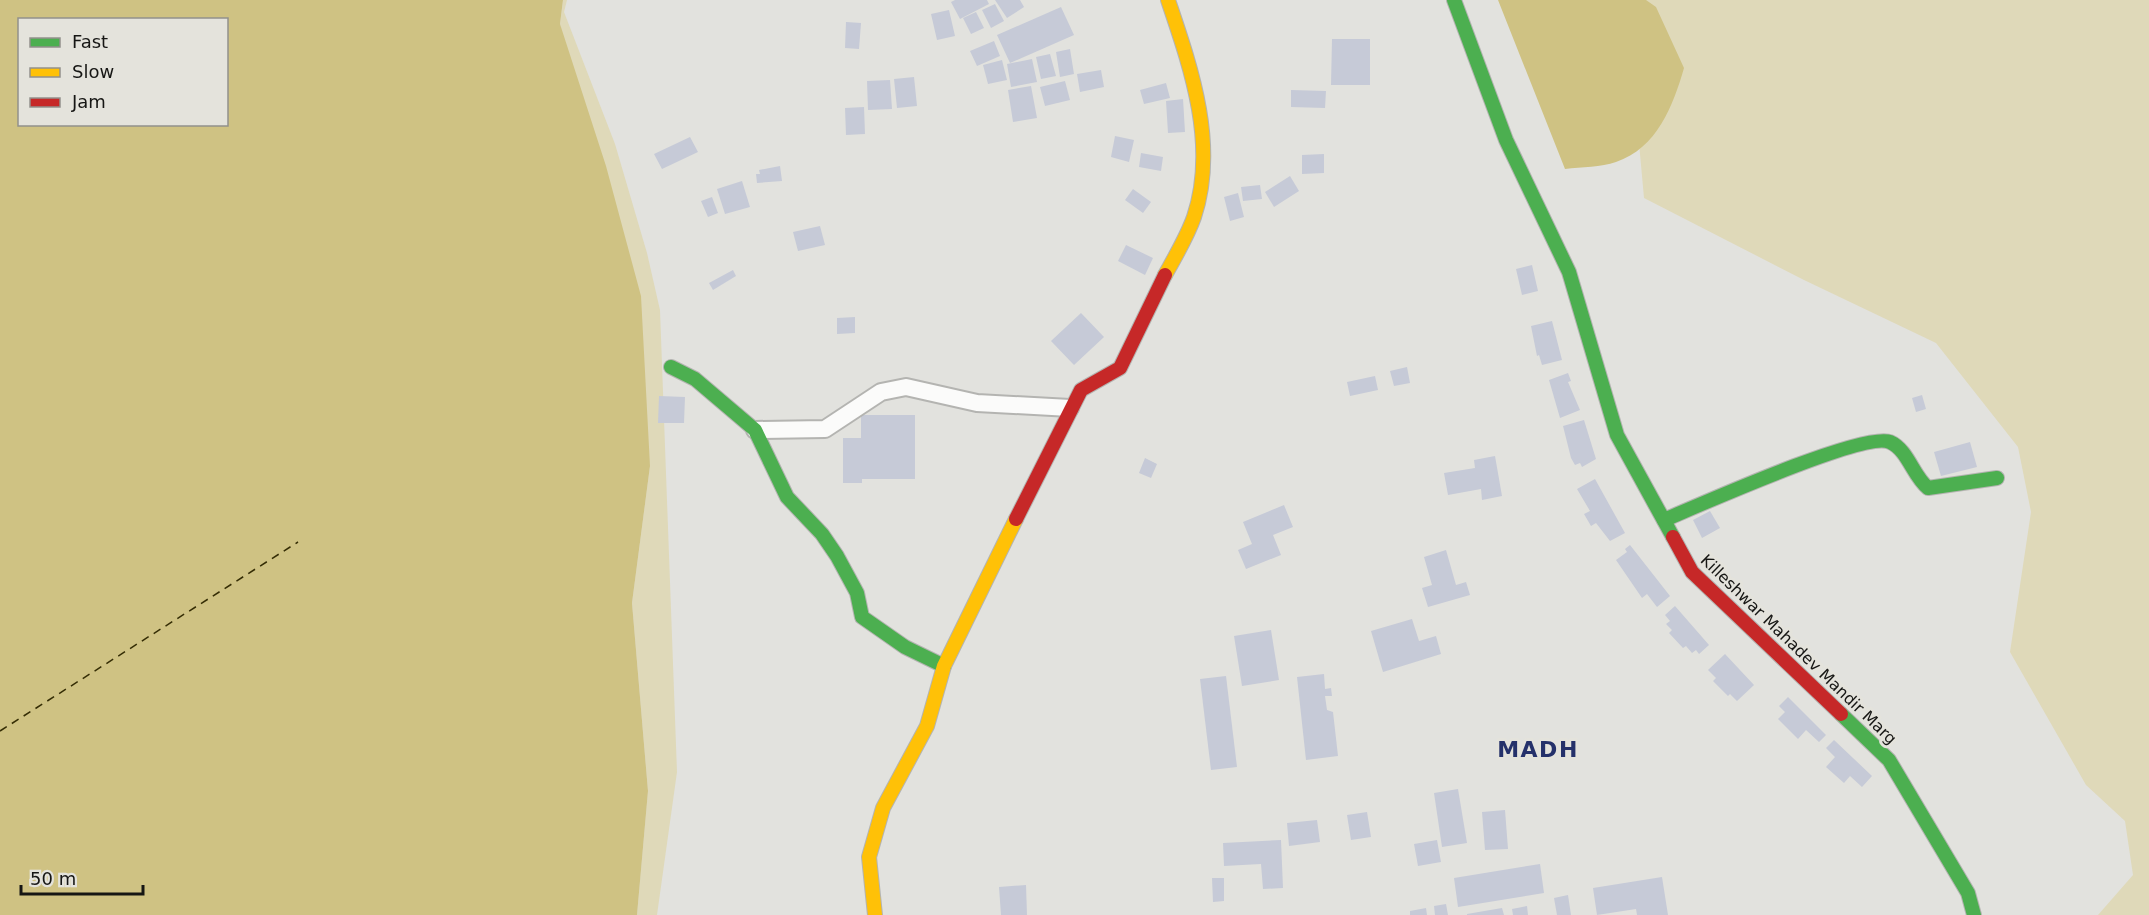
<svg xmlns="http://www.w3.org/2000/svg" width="2149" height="915" viewBox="0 0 2149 915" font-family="'DejaVu Sans',sans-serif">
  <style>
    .green { fill: #dfd9b9 }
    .water { fill: #cfc283; fill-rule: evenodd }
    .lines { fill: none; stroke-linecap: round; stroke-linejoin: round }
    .ferry { stroke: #352d05; stroke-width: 1.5; stroke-dasharray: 8 6; stroke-linecap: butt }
    .building { fill: #c6cad7 }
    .street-casing { stroke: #b4b4b1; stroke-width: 20 }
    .fast-casing { stroke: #b4b4b1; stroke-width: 16 }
    .slow-casing { stroke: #b4b4b1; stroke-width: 16 }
    .jam-casing { stroke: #b4b4b1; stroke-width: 16 }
    .street { stroke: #fbfbfa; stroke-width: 16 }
    .fast { stroke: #4caf50; stroke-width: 14 }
    .slow { stroke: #ffc107; stroke-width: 14 }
    .jam { stroke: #c62828; stroke-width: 14 }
    .labels { text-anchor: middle; stroke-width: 6; stroke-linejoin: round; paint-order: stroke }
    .street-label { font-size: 16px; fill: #161614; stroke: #e4e3dc }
    .district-label { font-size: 22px; font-weight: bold; letter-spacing: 1.5px; fill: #25316a; stroke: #e4e3dc }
  </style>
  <rect width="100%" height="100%" fill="#e2e2de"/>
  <g class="green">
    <path d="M563,0H567L564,12L615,144L647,253L660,310L677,772L657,915H637L648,791L632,603L650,466L560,24Z"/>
    <path d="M1626,0H2149V915H2098L2133,875L2125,821L2086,785L2010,652L2031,512L2018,447L1936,343L1804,280L1644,198Z"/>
  </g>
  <g class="water">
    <path d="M0,0H563L560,24L606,166L641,296L650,466L632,603L648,791L637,915H0ZM20,20H226V124H20Z"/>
    <path d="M1498,0H1646L1656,7L1684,68C1673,106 1657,148 1616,162C1601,167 1582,167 1565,169Z"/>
  </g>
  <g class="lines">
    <path class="ferry" d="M0,731L298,542"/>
  </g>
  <g class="building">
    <path d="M955,0H987L989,4L960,19L951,2Z"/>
    <path d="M995,0H1020L1024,7L1007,18Z"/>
    <path d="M995,4L1004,21L991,28L982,10Z"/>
    <path d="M1061,7L1074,35L1010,63L997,35Z"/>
    <path d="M949,10L955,36L937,40L931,14Z"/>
    <path d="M976,12L984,28L971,34L963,18Z"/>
    <path d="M846,22L861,23L859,49L845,48Z"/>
    <path d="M1332,39H1370V85H1331Z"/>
    <path d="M994,41L1000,56L977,66L970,51Z"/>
    <path d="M1070,49L1074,74L1060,77L1056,52Z"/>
    <path d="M1050,54L1056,76L1041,79L1036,57Z"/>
    <path d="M1032,59L1037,82L1011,87L1007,64Z"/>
    <path d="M1002,60L1007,80L988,84L983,65Z"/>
    <path d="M1101,70L1104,87L1080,92L1077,74Z"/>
    <path d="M914,77L917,106L897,108L894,79Z"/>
    <path d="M890,80L892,109L868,110L867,81Z"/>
    <path d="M1065,81L1070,100L1045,106L1040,87Z"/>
    <path d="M1166,83L1170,98L1144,104L1140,90Z"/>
    <path d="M1031,86L1037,118L1013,122L1008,90Z"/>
    <path d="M1291,90L1326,91L1325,108L1291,107Z"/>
    <path d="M1183,99L1185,132L1168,133L1166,101Z"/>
    <path d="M864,107L865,134L846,135L845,108Z"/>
    <path d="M1115,136L1134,140L1129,162L1111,157Z"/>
    <path d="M690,137L698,152L662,169L654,154Z"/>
    <path d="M1141,153L1163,157L1161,171L1139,167Z"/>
    <path d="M1324,154V173L1302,174V155Z"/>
    <path d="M780,166L782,181L757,183L756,174H760L759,170Z"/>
    <path d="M1290,176L1299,191L1274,207L1265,192Z"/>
    <path d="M742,181L750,207L725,214L717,189Z"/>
    <path d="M1260,185L1262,199L1243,201L1241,187Z"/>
    <path d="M1133,189L1151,202L1143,213L1125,200Z"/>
    <path d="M1238,193L1244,217L1230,221L1224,197Z"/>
    <path d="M712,197L718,213L708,217L701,201Z"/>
    <path d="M820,226L825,245L798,251L793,232Z"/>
    <path d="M1126,245L1153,258L1145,275L1118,261Z"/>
    <path d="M1532,265L1538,291L1522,295L1516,269Z"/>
    <path d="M733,270L736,276L713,290L709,283Z"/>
    <path d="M1081,313L1104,337L1074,365L1051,341Z"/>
    <path d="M855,317V333L837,334V318Z"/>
    <path d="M1552,321L1562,360L1542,365L1539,355L1537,356L1531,326Z"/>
    <path d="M1407,367L1410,383L1394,386L1390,371Z"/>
    <path d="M1568,373L1571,381L1568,382L1580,410L1560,418L1549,380Z"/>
    <path d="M1375,376L1378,390L1350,396L1347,382Z"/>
    <path d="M1922,395L1926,409L1916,412L1912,398Z"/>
    <path d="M659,396L685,397L684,423H658Z"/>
    <path d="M861,415H915V479H862V483H843V438H861Z"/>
    <path d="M1584,420L1596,459L1582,467L1580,463L1575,465L1571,458L1563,426Z"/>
    <path d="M1970,442L1977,467L1941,476L1934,452Z"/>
    <path d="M1495,456L1502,496L1482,500L1481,489L1448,495L1444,473L1475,468L1474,460Z"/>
    <path d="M1145,458L1157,464L1151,478L1139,473Z"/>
    <path d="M1595,479L1625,533L1610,541L1596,523L1591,526L1584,514L1590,511L1577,489Z"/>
    <path d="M1284,505L1293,527L1273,535L1281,555L1246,569L1238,550L1252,544L1243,522Z"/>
    <path d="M1710,511L1720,528L1702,538L1693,520Z"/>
    <path d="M1630,545L1670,596L1657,607L1647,594L1642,598L1616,560L1627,552L1625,549Z"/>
    <path d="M1446,550L1456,585L1466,582L1470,595L1428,607L1422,588L1432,585L1424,557Z"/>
    <path d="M1675,606L1709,645L1699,654L1696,650L1692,653L1686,646L1683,648L1669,633L1672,630L1666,624L1670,621L1665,615Z"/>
    <path d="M1412,619L1419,641L1436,636L1441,654L1383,672L1371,631Z"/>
    <path d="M1271,630L1279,680L1242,686L1234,636Z"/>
    <path d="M1725,654L1754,685L1737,701L1730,694L1728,696L1713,681L1716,678L1708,670Z"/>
    <path d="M1324,674L1325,689L1331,688L1332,696H1325L1327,710L1333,712L1338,756L1306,760L1297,677Z"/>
    <path d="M1226,676L1237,767L1211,770L1200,679Z"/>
    <path d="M1788,697L1826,735L1819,742L1806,730L1798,739L1778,719L1785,712L1779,706Z"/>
    <path d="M1834,740L1872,776L1862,787L1850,776L1844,783L1826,767L1835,757L1826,748Z"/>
    <path d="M1458,789L1467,843L1442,847L1434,793Z"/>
    <path d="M1505,810L1508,849L1485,850L1482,812Z"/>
    <path d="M1367,812L1371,837L1351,840L1347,815Z"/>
    <path d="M1317,820L1320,842L1289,846L1287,823Z"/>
    <path d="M1281,840L1283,888L1263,889L1261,864L1224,866L1223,843Z"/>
    <path d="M1437,840L1441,862L1418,866L1414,844Z"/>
    <path d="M1540,864L1544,893L1458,907L1454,878Z"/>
    <path d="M1662,877L1668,915H1637L1636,909L1597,915L1593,888Z"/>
    <path d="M1212,878H1224V901L1213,902Z"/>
    <path d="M1026,885L1027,915H1001L999,887Z"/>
    <path d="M1568,895L1571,915H1557L1554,898Z"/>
    <path d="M1446,904L1448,915H1435L1434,906Z"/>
    <path d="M1527,906L1528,915H1513L1512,909Z"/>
    <path d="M1426,908L1427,915H1410V911Z"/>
    <path d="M1502,908L1504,915H1467V914Z"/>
  </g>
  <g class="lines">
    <defs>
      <path id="street" d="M755,430L825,429L881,392L906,387L977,403L1070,408"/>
      <g id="fast">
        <path d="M1454,0L1506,140L1569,272L1617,435L1673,537"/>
        <path d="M671,367L695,379L755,430L787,497L822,534L837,556L857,593L862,617L905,647L944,666"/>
        <path d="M1664,520C1697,506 1865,431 1890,442C1908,450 1913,476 1928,488L1997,478"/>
        <path d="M1841,714L1889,760L1968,893L1974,915"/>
      </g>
      <g id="slow">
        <path d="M1165,275C1175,257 1187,237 1194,217C1218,145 1191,68 1168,0"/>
        <path d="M875,915L869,857L883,808L927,726L944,666L1016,519"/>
      </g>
      <g id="jam">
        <path d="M1016,519L1081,390L1120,368L1165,275"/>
        <path d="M1673,537L1692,572L1841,714"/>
      </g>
    </defs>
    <use href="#street" class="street-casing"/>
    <use href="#fast" class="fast-casing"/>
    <use href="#slow" class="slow-casing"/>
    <use href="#jam" class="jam-casing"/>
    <use href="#street" class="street"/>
    <use href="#fast" class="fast"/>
    <use href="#slow" class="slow"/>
    <use href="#jam" class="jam"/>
  </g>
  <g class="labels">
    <g class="street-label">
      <text transform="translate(1799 649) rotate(44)" y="6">Killeshwar Mahadev Mandir Marg</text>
    </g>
    <g class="district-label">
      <text x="1538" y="757">MADH</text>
    </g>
  </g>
  <rect x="18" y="18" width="210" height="108" fill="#e4e3dc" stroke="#92918c" stroke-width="1.5"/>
  <rect x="30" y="38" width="30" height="9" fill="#4caf50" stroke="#92918c" stroke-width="1.5"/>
  <text x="72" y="48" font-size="18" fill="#161614">Fast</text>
  <rect x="30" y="68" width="30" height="9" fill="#ffc107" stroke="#92918c" stroke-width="1.5"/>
  <text x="72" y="78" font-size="18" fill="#161614">Slow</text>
  <rect x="30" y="98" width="30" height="9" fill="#c62828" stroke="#92918c" stroke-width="1.5"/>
  <text x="72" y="108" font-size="18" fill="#161614">Jam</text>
  <path d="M21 885v9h122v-9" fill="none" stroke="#161614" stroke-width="3"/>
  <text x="30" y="885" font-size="18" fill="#161614" stroke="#e4e3dc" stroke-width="4.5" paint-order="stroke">50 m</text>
</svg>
